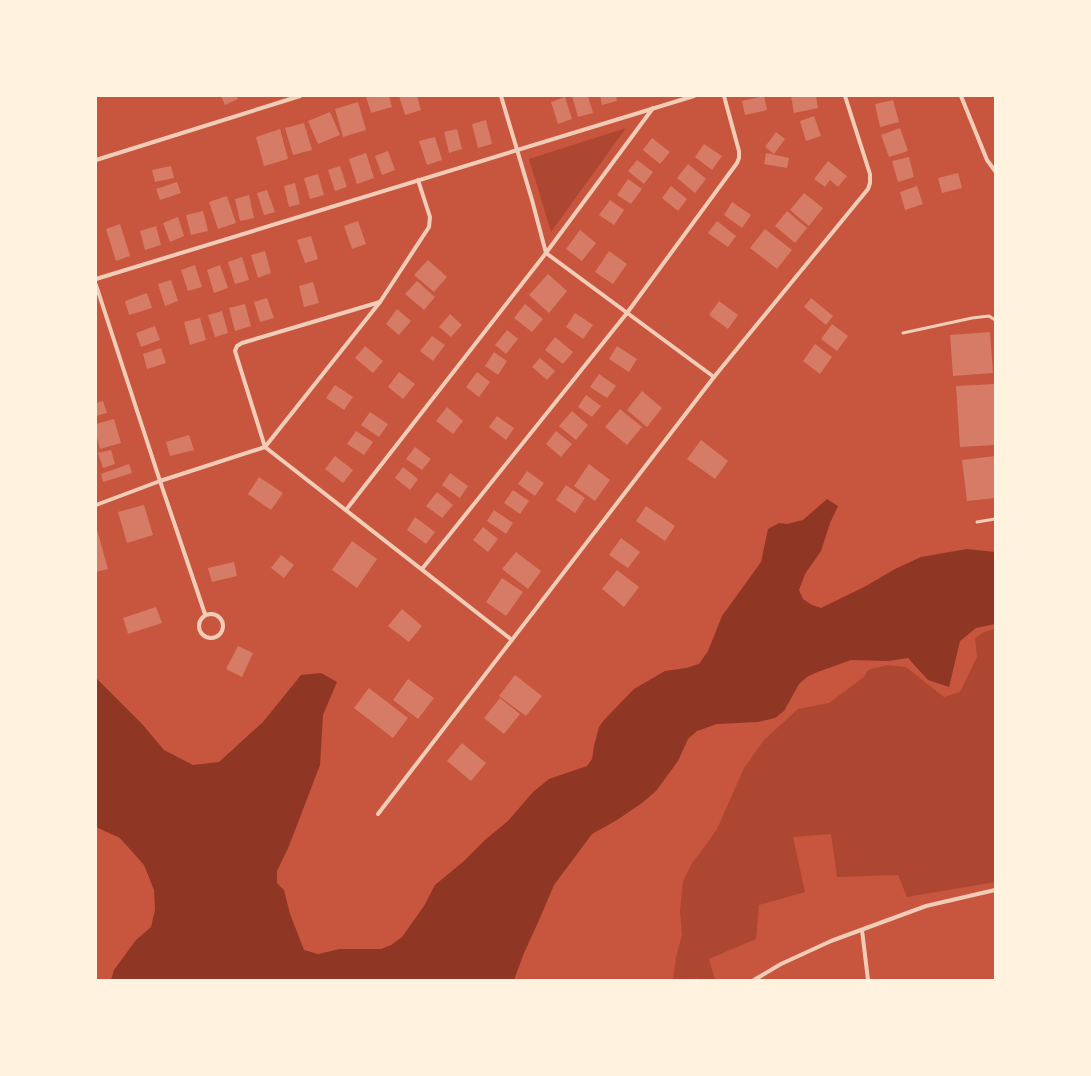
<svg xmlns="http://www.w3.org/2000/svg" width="1091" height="1076" viewBox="0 0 1091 1076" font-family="'Roboto Condensed',sans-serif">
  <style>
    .green { fill: #ae4732 }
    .water { fill: #8f3625 }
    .building { fill: #d67c66 }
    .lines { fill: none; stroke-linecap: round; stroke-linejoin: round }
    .service { stroke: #f1ccb7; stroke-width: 3 }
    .minor { stroke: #f1ccb7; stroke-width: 4 }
  </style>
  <rect width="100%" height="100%" fill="#c8553d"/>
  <g class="green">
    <path d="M626,128L551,232L529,159Z"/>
    <path d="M995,629V882L907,897L898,875L837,877L831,834L793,837L805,892L759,905L756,939L709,959L715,980H697V978L692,980H673L676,957L682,935L680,911L683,881L692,863L703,849L717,829L744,768L764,740L798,709L829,703L864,677L868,670L887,665L906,667L944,697L960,692L977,657L975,638L984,632Z"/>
  </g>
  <path class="water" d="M827,499L838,506L830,523L821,551L805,574L799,590L803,599L812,605L821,608L866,586L895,569L921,557L967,549L995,552V624L976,628L960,641L949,687L928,680L908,658L888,661L851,660L815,673L807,677L799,684L784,711L775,718L758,722L717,724L697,731L688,739L678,761L656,791L642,803L617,820L592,834L554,885L540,918L524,953L514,980H111L114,970L136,940L151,927L155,910L154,890L144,865L120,838L96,827V678L143,725L164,750L193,765L219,762L263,722L301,675L321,673L337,682L323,715L320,765L289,846L277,871V883L284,890L290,914L304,950L318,954L340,949H381L391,945L402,937L424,906L435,885L464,861L486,839L508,821L533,792L549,779L587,766L592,759L594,746L599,727L604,720L634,689L665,671L686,668L699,664L708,651L722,616L761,562L768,529L779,523L787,524L803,520Z"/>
  <g class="building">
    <path d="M221,96H236L238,99L225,105Z"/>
    <path d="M366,96H389L392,107L371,113Z"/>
    <path d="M399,96H417L421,110L405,115Z"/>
    <path d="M572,96H588L593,113L578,117Z"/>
    <path d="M600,96H616L617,101L602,105Z"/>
    <path d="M764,96L767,110L745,115L742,101Z"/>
    <path d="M791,96H816L818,108L794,113Z"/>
    <path d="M565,97L572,119L558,124L551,102Z"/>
    <path d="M893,100L899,122L880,127L875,104Z"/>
    <path d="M358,102L366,130L343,137L335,109Z"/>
    <path d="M330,112L340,135L318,144L308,121Z"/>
    <path d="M814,116L821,136L806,141L800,121Z"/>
    <path d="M486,120L492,144L478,148L472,124Z"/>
    <path d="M304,123L312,150L293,155L285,128Z"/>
    <path d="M900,128L908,151L889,157L881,135Z"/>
    <path d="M280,129L288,159L264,166L256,137Z"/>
    <path d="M457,129L462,149L449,153L444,132Z"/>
    <path d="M776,132L785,139L774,154L765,147Z"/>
    <path d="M435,137L442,160L427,165L419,141Z"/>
    <path d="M652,138L670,152L660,164L643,150Z"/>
    <path d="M704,144L722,156L712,170L695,157Z"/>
    <path d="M388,151L395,170L382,175L375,156Z"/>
    <path d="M366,153L374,178L357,184L349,159Z"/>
    <path d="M766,153L789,158L787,168L764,164Z"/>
    <path d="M909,157L914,177L898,182L892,161Z"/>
    <path d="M637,160L653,172L644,184L628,171Z"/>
    <path d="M828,161L847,176L838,187L830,180L825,187L814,179Z"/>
    <path d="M688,164L706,179L695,193L677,178Z"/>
    <path d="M171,166L174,178L155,182L152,170Z"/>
    <path d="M340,166L347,187L335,191L328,170Z"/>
    <path d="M958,173L962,188L942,193L938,178Z"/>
    <path d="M318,174L324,195L310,199L304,178Z"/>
    <path d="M628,179L642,189L631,204L617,195Z"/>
    <path d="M177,182L181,193L160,200L156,189Z"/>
    <path d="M295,183L300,204L289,207L284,186Z"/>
    <path d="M671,186L687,199L678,211L662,198Z"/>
    <path d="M917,186L923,204L905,210L900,192Z"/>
    <path d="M267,190L275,212L264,215L257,193Z"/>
    <path d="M804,193L823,208L809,226L790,210Z"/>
    <path d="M249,195L254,218L240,221L235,199Z"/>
    <path d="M227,196L236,223L218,229L209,202Z"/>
    <path d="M610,200L624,210L614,225L599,215Z"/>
    <path d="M732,202L751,215L742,228L724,215Z"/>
    <path d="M203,211L208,231L191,235L186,215Z"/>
    <path d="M787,211L807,228L795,243L775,226Z"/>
    <path d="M178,217L184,236L170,242L163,223Z"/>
    <path d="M358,221L366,244L352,249L344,226Z"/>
    <path d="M717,221L736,236L728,247L708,233Z"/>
    <path d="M120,224L130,256L116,261L106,229Z"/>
    <path d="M156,226L161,245L145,250L140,231Z"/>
    <path d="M765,229L792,250L777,269L750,248Z"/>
    <path d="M580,230L596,243L582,261L566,249Z"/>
    <path d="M311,236L318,259L305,263L297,240Z"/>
    <path d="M265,251L271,273L258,278L251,255Z"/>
    <path d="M609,251L627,264L613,284L595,272Z"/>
    <path d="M242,257L249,280L235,284L228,262Z"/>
    <path d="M428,260L447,277L434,292L414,275Z"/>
    <path d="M195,265L202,287L188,291L181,270Z"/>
    <path d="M220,265L228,288L214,293L207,270Z"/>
    <path d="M548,274L567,291L549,313L529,295Z"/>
    <path d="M171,280L178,301L165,306L158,284Z"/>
    <path d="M417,281L435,297L424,310L405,294Z"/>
    <path d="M313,282L319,303L304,307L299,286Z"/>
    <path d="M147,293L152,308L129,315L125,301Z"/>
    <path d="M267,298L274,318L260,322L254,302Z"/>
    <path d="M811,298L833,316L826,325L804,307Z"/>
    <path d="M719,301L738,315L728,329L709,315Z"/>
    <path d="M245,304L251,326L235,331L229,308Z"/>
    <path d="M525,304L543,319L532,332L514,318Z"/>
    <path d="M397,309L411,321L399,335L386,324Z"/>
    <path d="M222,311L228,333L215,337L208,315Z"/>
    <path d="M575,313L593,325L583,339L566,327Z"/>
    <path d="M450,314L462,325L451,337L439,327Z"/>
    <path d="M200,318L206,340L190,345L184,322Z"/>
    <path d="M832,324L848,336L837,351L821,339Z"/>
    <path d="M155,326L160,340L141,347L136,333Z"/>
    <path d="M507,330L518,339L506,354L495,345Z"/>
    <path d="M990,332L993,373L953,376L950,335Z"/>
    <path d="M432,336L445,345L433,361L420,351Z"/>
    <path d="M555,337L573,352L563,364L545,350Z"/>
    <path d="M815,344L832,357L820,374L803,361Z"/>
    <path d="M365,346L383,361L373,373L355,358Z"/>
    <path d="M617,346L637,359L629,372L609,359Z"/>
    <path d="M161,348L166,363L147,369L143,354Z"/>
    <path d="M494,352L507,361L498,375L485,366Z"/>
    <path d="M540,358L555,371L547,380L532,367Z"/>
    <path d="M399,372L415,384L403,399L388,387Z"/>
    <path d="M477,372L490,382L479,397L466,387Z"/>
    <path d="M599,374L616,386L607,398L590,387Z"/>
    <path d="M995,384V445L960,447L956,386Z"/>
    <path d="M335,385L353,397L344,410L326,398Z"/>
    <path d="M642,391L662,408L647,427L627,410Z"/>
    <path d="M586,395L601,406L592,417L578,407Z"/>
    <path d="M103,401L107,413L96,416V403Z"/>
    <path d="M447,407L463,421L453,434L436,421Z"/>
    <path d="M620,409L642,427L627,445L605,427Z"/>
    <path d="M572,411L588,425L576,440L559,426Z"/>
    <path d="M370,412L388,424L379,437L361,425Z"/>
    <path d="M497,416L514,428L506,440L489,427Z"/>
    <path d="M114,419L121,443L100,449L96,434V424Z"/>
    <path d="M356,431L373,442L364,455L347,444Z"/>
    <path d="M556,431L572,444L561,457L546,444Z"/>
    <path d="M189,435L194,450L170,456L166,442Z"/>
    <path d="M701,440L728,461L715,479L687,459Z"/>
    <path d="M415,447L431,459L422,470L406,459Z"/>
    <path d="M111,450L115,464L103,468L98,453Z"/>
    <path d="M335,456L353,470L343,483L325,469Z"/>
    <path d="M995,456V498L967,501L962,460Z"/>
    <path d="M129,464L132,473L103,482L101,474Z"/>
    <path d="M589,464L610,480L595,501L574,486Z"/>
    <path d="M403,467L418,479L410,490L395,478Z"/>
    <path d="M527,471L544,483L535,496L518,484Z"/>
    <path d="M450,473L468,486L460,498L442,485Z"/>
    <path d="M259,477L283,493L271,510L248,494Z"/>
    <path d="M566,485L585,498L575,513L556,500Z"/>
    <path d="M513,490L529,501L520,514L504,503Z"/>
    <path d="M437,492L453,505L442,518L426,506Z"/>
    <path d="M144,505L153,535L127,543L118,512Z"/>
    <path d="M646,506L675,526L665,541L636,521Z"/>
    <path d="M494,510L513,523L506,534L487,521Z"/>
    <path d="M415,517L435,532L426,544L407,530Z"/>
    <path d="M96,526L108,569L96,572Z"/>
    <path d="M483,527L498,539L488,552L473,540Z"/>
    <path d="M621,538L640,552L628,568L609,555Z"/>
    <path d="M352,541L377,559L357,588L332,570Z"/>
    <path d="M516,552L541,571L528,589L502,569Z"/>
    <path d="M281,555L294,565L284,578L271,568Z"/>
    <path d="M234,562L237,576L212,582L208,568Z"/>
    <path d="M617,570L639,587L624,607L602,589Z"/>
    <path d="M502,578L523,592L506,616L486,602Z"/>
    <path d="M156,607L162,623L128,634L123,618Z"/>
    <path d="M402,609L422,626L409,642L388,626Z"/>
    <path d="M238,646L253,653L242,677L226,669Z"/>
    <path d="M515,675L542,696L526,716L499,696Z"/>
    <path d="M408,679L434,698L418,719L393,700Z"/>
    <path d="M369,688L408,718L393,738L354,708Z"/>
    <path d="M500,698L520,714L504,734L484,718Z"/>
    <path d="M462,743L486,763L471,781L447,761Z"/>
  </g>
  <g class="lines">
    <g class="service">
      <path d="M903,333L972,318L989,316L995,320"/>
      <path d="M977,522L995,519"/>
    </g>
    <g class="minor">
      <path d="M501,96L532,200L546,253L714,377"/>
      <path d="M961,96L987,160L995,171"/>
      <path d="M96,160L300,96"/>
      <path d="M96,279L694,96"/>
      <path d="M96,285L160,481L205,614"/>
      <path d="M265,447L380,302L429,227L430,217L418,180"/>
      <path d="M265,447L512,640"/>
      <path d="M265,447L235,351L237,346L242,343L380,302"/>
      <path d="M96,505L160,481L265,447"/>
      <path d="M346,510L546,253L653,108"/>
      <path d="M422,569L627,313L737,163L739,158V151L724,96"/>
      <circle cx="211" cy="626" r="12"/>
      <path d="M378,814L714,377L868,189L870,183V174L845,96"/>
      <path d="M862,930L868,980"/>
      <path d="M754,980L781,964L831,941L926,906L995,890"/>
    </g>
  </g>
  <rect width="1091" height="1076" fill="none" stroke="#fff3e0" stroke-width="194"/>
</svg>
